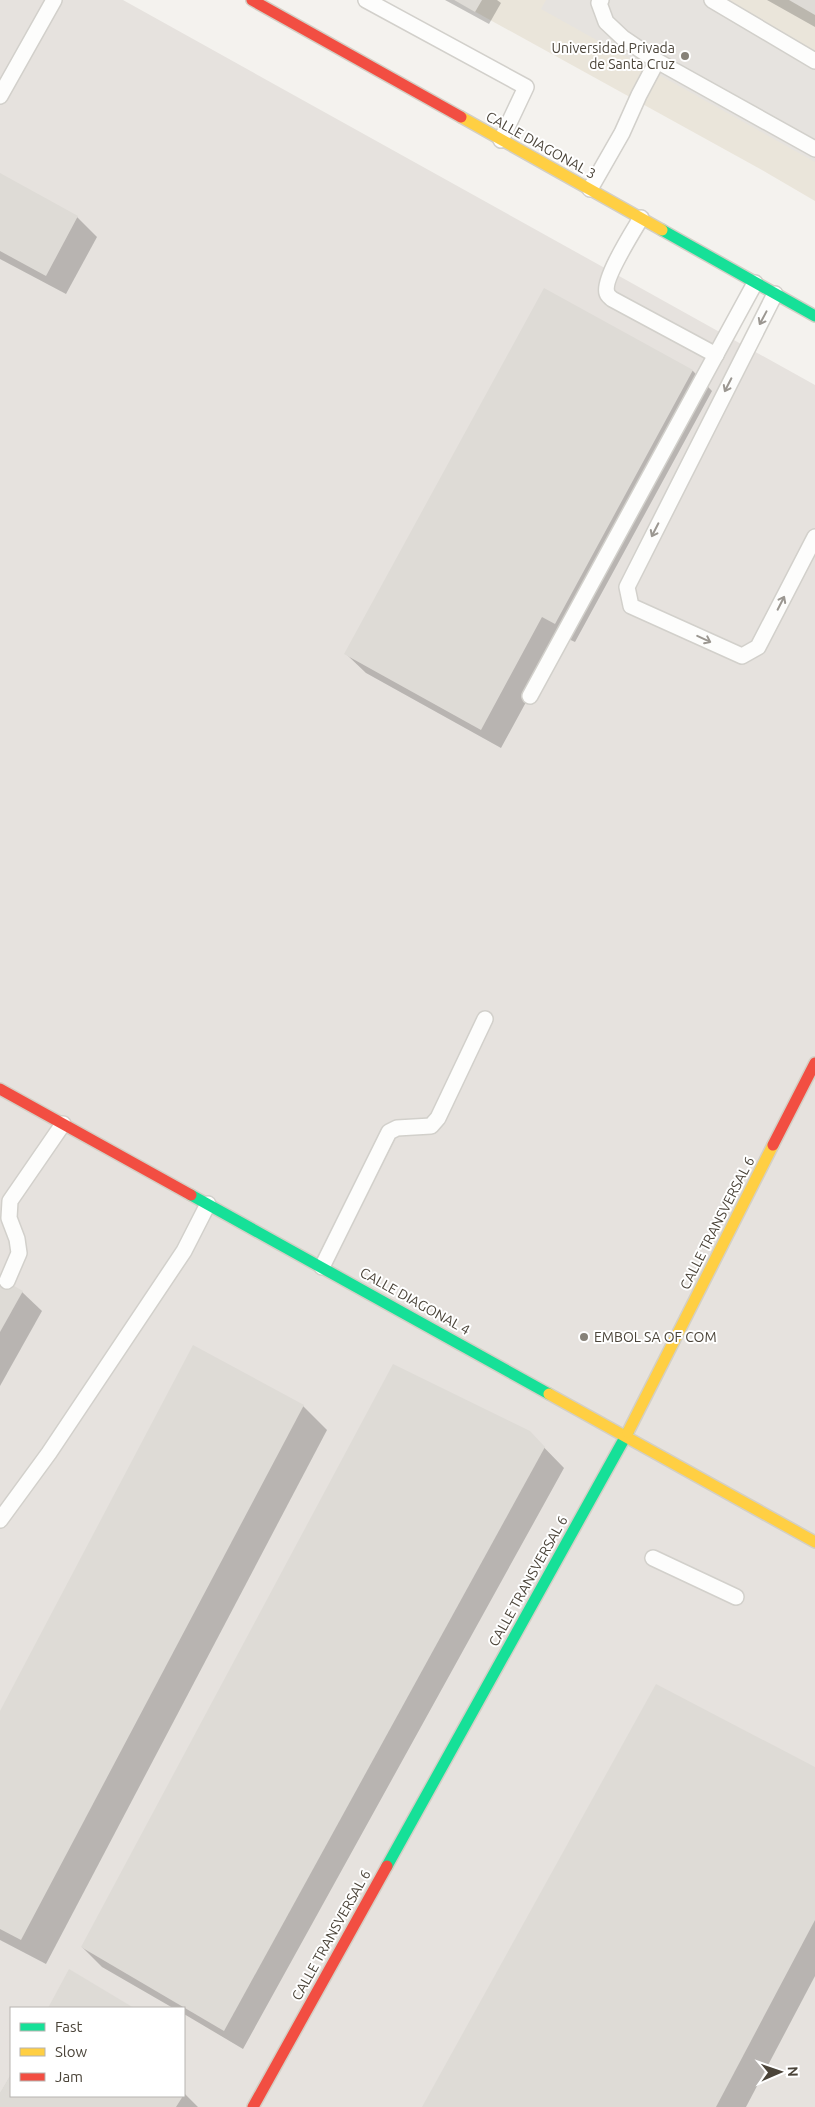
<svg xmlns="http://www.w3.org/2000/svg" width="815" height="2107" viewBox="0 0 815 2107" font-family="Ubuntu,sans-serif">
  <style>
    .industrial { fill: #e6e2de; fill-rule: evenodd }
    .education { fill: #eae5da }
    .parking { fill: #e6e3df }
    .shadow { fill: #0003 }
    .building { fill: #dedbd6 }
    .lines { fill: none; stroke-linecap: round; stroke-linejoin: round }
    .lane-casing { stroke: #d2d0cb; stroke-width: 18 }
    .fast-casing { stroke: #d3cfc5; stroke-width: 14 }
    .slow-casing { stroke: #d3cfc5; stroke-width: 14 }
    .jam-casing { stroke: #d3cfc5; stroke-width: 14 }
    .lane { stroke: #fdfdfc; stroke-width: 15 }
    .fast { stroke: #16e098; stroke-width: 11 }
    .slow { stroke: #ffcf43; stroke-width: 11 }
    .jam { stroke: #f24e42; stroke-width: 11 }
    .oneway { stroke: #9b9791 }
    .poi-dot { fill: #868178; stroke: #fff; stroke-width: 2 }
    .labels { text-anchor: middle; stroke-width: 4; stroke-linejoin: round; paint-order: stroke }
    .poi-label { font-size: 14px; fill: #4b4439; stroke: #fff; text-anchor: end }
    .street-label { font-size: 14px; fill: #4b4439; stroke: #fff }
  </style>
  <rect width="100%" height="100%" fill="#f4f2ee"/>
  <path class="industrial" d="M0,0H123L815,385V2107H0ZM11,2008H184V2096H11Z"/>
  <path class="education" d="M454,0H815V201L762,170Z"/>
  <path class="parking" d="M546,0H724L815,52V162L541,9Z"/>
  <g class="shadow">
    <path d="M445,0H497L501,3L489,24Z"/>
    <path d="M767,0H815V27Z"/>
    <path d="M0,175L77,217L97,237L66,294L0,259Z"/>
    <path d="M545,290L693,371L712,391L575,642L562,636L501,748L366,673L346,654Z"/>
    <path d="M0,1279L22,1292L42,1311L0,1386Z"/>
    <path d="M303,1406L327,1430L46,1964L0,1940V1714Z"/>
    <path d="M529,1432L564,1468L243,2049L184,2014V2008H173L102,1967L82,1947Z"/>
    <path d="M815,1768V1976L746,2107H424Z"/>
    <path d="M70,1971L132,2008H49Z"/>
    <path d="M11,2075V2096H184V2093L198,2107H0V2094Z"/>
  </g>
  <g class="building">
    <path d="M454,0H482L475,12Z"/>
    <path d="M789,0H815V15Z"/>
    <path d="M0,173L78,216L46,276L0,251Z"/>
    <path d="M544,288L693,370L555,624L542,617L481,730L344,654Z"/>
    <path d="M0,1278L23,1291L0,1332Z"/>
    <path d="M193,1345L304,1405L21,1940L0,1929V1711Z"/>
    <path d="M393,1364L530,1431L545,1447L224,2031L81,1947Z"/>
    <path d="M656,1684L815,1767V1920L716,2107H422Z"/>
    <path d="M69,1969L134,2008H48Z"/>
    <path d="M11,2074V2096H183L176,2107H0V2093Z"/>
  </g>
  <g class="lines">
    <defs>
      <g id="lane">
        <path d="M366,0L526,87L501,140"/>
        <path d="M712,0L815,61"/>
        <path d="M657,61L815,149"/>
        <path d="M0,96L54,0"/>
        <path d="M590,189L622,133L639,95L657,61L623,38L606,22L599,3L601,0"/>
        <path d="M641,218C634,230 602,280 607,293C607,295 610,297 612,299L716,355"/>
        <path d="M775,294L627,587L631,606L742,656L758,647L815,537"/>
        <path d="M530,696L755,283"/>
        <path d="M322,1267L389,1132L397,1128L431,1126L438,1118L485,1019"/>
        <path d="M7,1281L19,1253L17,1239L9,1218L10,1201L63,1124"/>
        <path d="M0,1520L49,1453L184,1251L208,1204"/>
        <path d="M653,1558L736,1597"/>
      </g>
      <g id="fast">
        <path d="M662,230L815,316"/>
        <path d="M191,1195L549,1394"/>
        <path d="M387,1866L628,1432"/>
      </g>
      <g id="slow">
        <path d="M461,117L662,230"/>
        <path d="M549,1394L815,1542"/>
        <path d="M628,1432L773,1145"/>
      </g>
      <g id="jam">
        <path d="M252,0L461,117"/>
        <path d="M0,1089L191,1195"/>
        <path d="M773,1145L815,1063"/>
        <path d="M253,2107L387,1866"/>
      </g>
    </defs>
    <use href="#lane" class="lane-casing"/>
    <use href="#fast" class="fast-casing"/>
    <use href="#slow" class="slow-casing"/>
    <use href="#jam" class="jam-casing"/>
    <use href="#lane" class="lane"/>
    <use href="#fast" class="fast"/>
    <use href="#slow" class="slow"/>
    <use href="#jam" class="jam"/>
  </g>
  <defs><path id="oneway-shaft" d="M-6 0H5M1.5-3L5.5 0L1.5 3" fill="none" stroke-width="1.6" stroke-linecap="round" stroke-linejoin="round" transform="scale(1.25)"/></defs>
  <g class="oneway">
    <use href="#oneway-shaft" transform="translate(763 318) rotate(118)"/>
    <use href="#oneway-shaft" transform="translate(728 385) rotate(117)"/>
    <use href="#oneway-shaft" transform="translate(655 530) rotate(117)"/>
    <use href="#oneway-shaft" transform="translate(781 603) rotate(-63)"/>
    <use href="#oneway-shaft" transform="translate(704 639) rotate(25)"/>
  </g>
  <g class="poi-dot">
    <circle cx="685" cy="56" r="5"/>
    <circle cx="584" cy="1337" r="5"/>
  </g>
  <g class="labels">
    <g class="poi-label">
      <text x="675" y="53">Universidad Privada<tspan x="675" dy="16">de Santa Cruz</tspan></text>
      <text x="594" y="1342" text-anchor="start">EMBOL SA OF COM</text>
    </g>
    <g class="street-label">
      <text transform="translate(541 145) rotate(29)" y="5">CALLE DIAGONAL 3</text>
      <text transform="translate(717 1223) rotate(-63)" y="5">CALLE TRANSVERSAL 6</text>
      <text transform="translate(415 1301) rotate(29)" y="5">CALLE DIAGONAL 4</text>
      <text transform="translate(528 1581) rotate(-61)" y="5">CALLE TRANSVERSAL 6</text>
      <text transform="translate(331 1935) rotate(-61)" y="5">CALLE TRANSVERSAL 6</text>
    </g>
  </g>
  <rect x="10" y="2007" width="175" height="90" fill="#ffffff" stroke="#b7b4b0"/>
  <rect x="20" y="2023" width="25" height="8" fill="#16e098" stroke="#b7b4b0"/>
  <text x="55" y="2032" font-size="15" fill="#4b4439">Fast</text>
  <rect x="20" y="2048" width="25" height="8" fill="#ffcf43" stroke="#b7b4b0"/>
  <text x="55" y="2057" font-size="15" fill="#4b4439">Slow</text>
  <rect x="20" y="2073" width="25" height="8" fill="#f24e42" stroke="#b7b4b0"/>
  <text x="55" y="2082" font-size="15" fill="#4b4439">Jam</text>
  <g transform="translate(780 2072) rotate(88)" stroke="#ffffff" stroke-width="4" paint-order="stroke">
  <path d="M0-4L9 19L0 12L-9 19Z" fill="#4b4439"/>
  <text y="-8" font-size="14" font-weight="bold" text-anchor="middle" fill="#4b4439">N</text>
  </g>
</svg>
